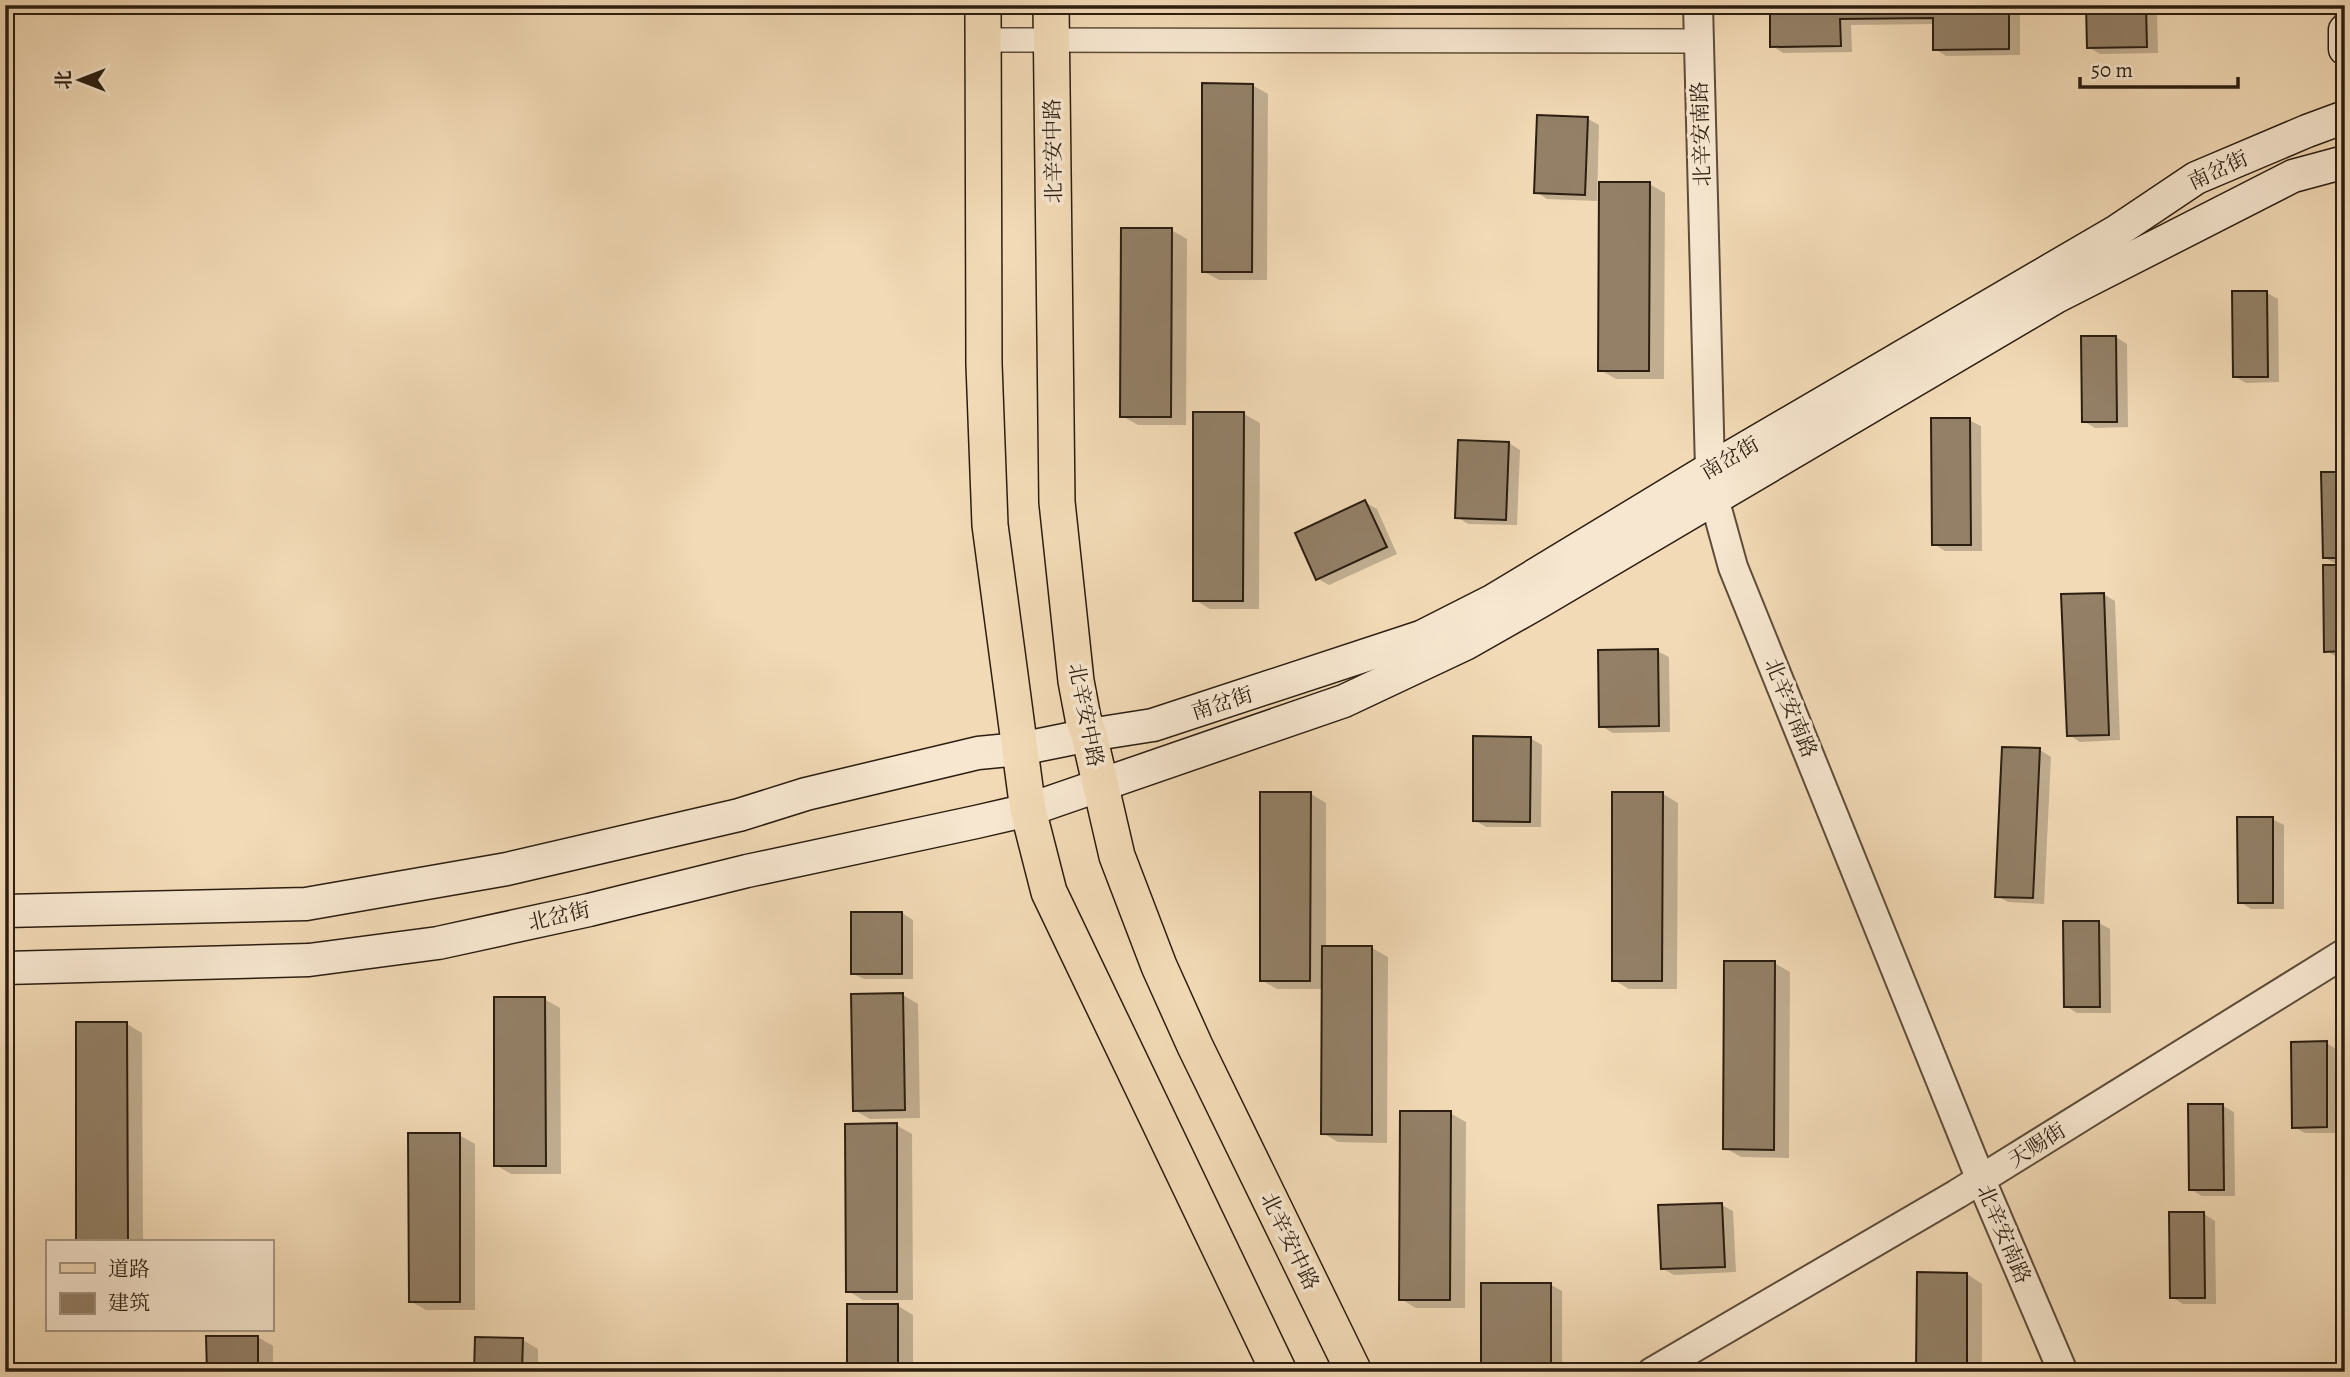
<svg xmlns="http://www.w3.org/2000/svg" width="2350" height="1377" viewBox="0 0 2350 1377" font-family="Alegreya,'Noto Serif SC',serif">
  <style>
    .shadow { fill: #0003 }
    .building { fill: #938067; stroke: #2c1e11; stroke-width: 2 }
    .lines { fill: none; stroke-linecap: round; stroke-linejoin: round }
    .minor-casing { stroke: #5e4d3a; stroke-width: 26 }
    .tertiary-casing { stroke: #5e4d3a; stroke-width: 32 }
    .secondary-casing { stroke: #2c1e11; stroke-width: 35 }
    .primary-casing { stroke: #2c1e11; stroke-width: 38 }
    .minor { stroke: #f7e7d0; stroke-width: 23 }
    .tertiary { stroke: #f7e7d0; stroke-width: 28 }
    .secondary { stroke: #f7e7d0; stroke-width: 32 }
    .primary { stroke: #f2dab6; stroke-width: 35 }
    .labels { text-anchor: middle; stroke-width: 7; stroke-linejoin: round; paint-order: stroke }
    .street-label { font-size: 21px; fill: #2c1e11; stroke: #f7e7d0 }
  </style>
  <rect width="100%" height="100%" fill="#f2dab6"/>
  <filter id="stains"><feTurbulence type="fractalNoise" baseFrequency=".00286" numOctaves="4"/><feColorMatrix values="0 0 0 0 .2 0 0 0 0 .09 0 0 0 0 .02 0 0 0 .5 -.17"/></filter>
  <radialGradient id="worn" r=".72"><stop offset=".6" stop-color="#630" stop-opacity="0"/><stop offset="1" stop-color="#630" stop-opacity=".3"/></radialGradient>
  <g class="shadow">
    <path d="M1771,5H2020V55L1946,56L1935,49V24L1851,25L1852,52L1783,53L1772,46Z"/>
    <path d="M2088,5H2267V12L2157,13L2158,53L2100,54L2088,47Z"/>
    <path d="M1252,85L1268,94L1267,280H1219L1203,271Z"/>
    <path d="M1588,119L1599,125L1597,201L1547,199L1536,192Z"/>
    <path d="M1649,184L1665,193L1664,379H1616L1600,370Z"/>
    <path d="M1171,230L1187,239L1186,425H1138L1122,416Z"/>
    <path d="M2267,293L2278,299L2279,382L2246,383L2234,376Z"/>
    <path d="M2116,337L2127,344L2128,427L2095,428L2083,421Z"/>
    <path d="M1244,414L1260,423L1259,609H1210L1195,600Z"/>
    <path d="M1969,420L1981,426L1982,551H1945L1934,544Z"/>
    <path d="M1509,443L1520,450L1517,525L1468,524L1457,517Z"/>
    <path d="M2345,473V563L2336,564L2324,557Z"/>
    <path d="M1365,502L1377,509L1397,554L1329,585L1318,579Z"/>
    <path d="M2345,567V657H2337L2326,651Z"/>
    <path d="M2103,594L2115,601L2120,740L2080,742L2069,735Z"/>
    <path d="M1657,651L1669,657L1670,732L1613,733L1601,726Z"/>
    <path d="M1530,738L1542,745L1541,827H1486L1474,820Z"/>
    <path d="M2040,750L2051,757L2044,904L2008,902L1997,896Z"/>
    <path d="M1311,794L1326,803V948H1372L1388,957L1387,1143L1338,1142L1323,1133V989H1277L1261,980Z"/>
    <path d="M1663,794L1678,803L1677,989H1629L1614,980Z"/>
    <path d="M2272,819L2284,825V909H2251L2240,902Z"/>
    <path d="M902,913L913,920V979H864L852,973Z"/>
    <path d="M2099,923L2110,929L2111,1013H2077L2066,1006Z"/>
    <path d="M1774,963L1790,972L1789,1158L1741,1157L1725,1148Z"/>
    <path d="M903,995L918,1004L920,1118L870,1119L854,1110Z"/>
    <path d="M544,999L560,1008L561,1174H511L496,1165Z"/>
    <path d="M77,1024H127L142,1033L143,1242H78Z"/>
    <path d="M2326,1043L2338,1050L2339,1133H2305L2294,1127Z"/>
    <path d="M2223,1106L2234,1112L2235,1196H2202L2190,1189Z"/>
    <path d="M1450,1113L1466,1122L1465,1308H1416L1401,1299Z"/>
    <path d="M896,1125L912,1134L913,1300H863L848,1291Z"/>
    <path d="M459,1135L475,1144V1310H426L410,1301Z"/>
    <path d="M1722,1205L1733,1211L1736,1272L1674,1275L1662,1268Z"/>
    <path d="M2204,1214L2215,1221L2216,1304H2183L2172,1297Z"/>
    <path d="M1967,1274L1982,1284V1372H1918Z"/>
    <path d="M1551,1285L1562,1291V1369H1494L1483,1362Z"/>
    <path d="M898,1306L913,1315V1372H848Z"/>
    <path d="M258,1337L273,1346V1372H208Z"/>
    <path d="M523,1340L538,1349V1372H476Z"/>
  </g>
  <g class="building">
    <path d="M1770,5H2009V49L1933,50V18L1840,19L1841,46L1770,47Z"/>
    <path d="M2086,5H2256V6L2146,7L2147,47L2087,48Z"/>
    <path d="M1202,83L1253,84L1252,272H1202Z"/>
    <path d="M1537,115L1588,117L1585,195L1534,193Z"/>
    <path d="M1599,182H1650L1649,371H1598Z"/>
    <path d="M1121,228H1172L1171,417H1120Z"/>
    <path d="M2232,291H2267L2268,377H2233Z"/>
    <path d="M2081,336H2116L2117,422H2082Z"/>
    <path d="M1193,412H1244L1243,601H1193Z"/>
    <path d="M1931,418H1970L1971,545H1932Z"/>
    <path d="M1458,440L1509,442L1506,520L1455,518Z"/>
    <path d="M2321,472H2345V558H2323Z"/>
    <path d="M1365,500L1387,547L1316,580L1295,533Z"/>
    <path d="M2323,565H2345V651L2324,652Z"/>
    <path d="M2104,593L2109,735L2067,736L2061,594Z"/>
    <path d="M1658,649L1659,726L1599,727L1598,650Z"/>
    <path d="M1473,736L1531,737L1530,822L1473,821Z"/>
    <path d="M2002,747L2040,748L2033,898L1995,897Z"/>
    <path d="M1260,792H1311L1310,981H1260Z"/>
    <path d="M1612,792H1663L1662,981H1612Z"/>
    <path d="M2237,817H2273V903H2238Z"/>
    <rect x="851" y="912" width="51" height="62"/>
    <path d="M2063,921H2099L2100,1007H2064Z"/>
    <path d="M1322,946H1372V1135L1321,1134Z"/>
    <path d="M1724,961H1775L1774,1150L1723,1149Z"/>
    <path d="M903,993L905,1110L853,1111L851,994Z"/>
    <path d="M494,997H545L546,1166H494Z"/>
    <path d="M76,1022H127L128,1242H76Z"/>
    <path d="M2327,1041V1127L2292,1128L2291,1042Z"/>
    <path d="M2188,1104H2223L2224,1190H2189Z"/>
    <path d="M1400,1111H1451L1450,1300H1399Z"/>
    <path d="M897,1123V1292H846L845,1124Z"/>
    <path d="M408,1133H460V1302H409Z"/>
    <path d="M1722,1203L1725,1267L1661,1269L1658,1205Z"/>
    <path d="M2169,1212H2204L2205,1298H2170Z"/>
    <path d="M1917,1272L1967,1273V1372H1916Z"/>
    <rect x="1481" y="1283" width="70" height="80"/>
    <rect x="847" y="1304" width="51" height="68"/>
    <path d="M206,1336H258V1372H207Z"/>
    <path d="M475,1337L523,1338L522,1372H474Z"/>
  </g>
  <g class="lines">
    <defs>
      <path id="minor" d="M983,40L1699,41"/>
      <g id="tertiary">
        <path d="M1698,5L1710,469L1714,498L1733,567L1981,1180L2063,1372"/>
        <path d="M1652,1372L1957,1194L2345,953"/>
      </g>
      <g id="secondary">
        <path d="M2345,30V49"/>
        <path d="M5,911L306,904L507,869L739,815L806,794L978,753L1020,749L1089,735L1153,725L1421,637L1494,600L1710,469L2117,231L2196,178L2307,131L2345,117"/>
        <path d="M5,968L309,960L438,943L589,910L747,871L976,822L1028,810L1344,701L1465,644L1539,602L2056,297L2293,176L2345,162"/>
      </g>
      <g id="primary">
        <path d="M983,5L984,364L990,525L1028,810L1049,892L1279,1372"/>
        <path d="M1051,5L1057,502L1076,681L1083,718L1089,735L1117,856L1159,966L1195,1046L1354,1372"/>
      </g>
    </defs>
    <use href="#minor" class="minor-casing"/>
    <use href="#tertiary" class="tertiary-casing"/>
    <use href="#secondary" class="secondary-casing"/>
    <use href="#primary" class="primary-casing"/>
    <use href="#minor" class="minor"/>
    <use href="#tertiary" class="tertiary"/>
    <use href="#secondary" class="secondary"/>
    <use href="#primary" class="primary"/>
  </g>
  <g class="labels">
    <g class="street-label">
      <text transform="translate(1701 134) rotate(-92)" y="7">北辛安南路</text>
      <text transform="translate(1053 151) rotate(-91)" y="7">北辛安中路</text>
      <text transform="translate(2218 170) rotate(-25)" y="7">南岔街</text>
      <text transform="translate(1730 458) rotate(-30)" y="7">南岔街</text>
      <text transform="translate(1222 703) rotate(-18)" y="7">南岔街</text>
      <text transform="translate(1791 708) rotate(68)" y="7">北辛安南路</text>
      <text transform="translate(1086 715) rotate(79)" y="7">北辛安中路</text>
      <text transform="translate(559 916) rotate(-13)" y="7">北岔街</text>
      <text transform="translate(2037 1145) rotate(-32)" y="7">天赐街</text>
      <text transform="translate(2004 1234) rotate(67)" y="7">北辛安南路</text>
      <text transform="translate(1290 1241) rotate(64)" y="7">北辛安中路</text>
    </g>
  </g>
  <rect width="2350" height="1377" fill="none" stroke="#f2dab6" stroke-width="28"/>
  <rect x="7" y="7" width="2336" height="1363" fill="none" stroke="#2c1e11" stroke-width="3.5"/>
  <rect x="14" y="14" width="2322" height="1349" fill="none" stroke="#2c1e11" stroke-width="2"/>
  <rect x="46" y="1240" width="228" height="91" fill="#f7e7d0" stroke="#a69784" stroke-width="2"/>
  <rect x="60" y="1263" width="35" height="10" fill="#f2dab6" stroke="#a69784" stroke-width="2"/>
  <text x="108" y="1276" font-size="21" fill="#2c1e11">道路</text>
  <rect x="60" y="1293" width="35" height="21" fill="#938067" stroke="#a69784" stroke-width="2"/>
  <text x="108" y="1310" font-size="21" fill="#2c1e11">建筑</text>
  <g transform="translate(80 80) rotate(270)" stroke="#f7e7d0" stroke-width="5" paint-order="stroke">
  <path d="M0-5L12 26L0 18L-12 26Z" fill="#2c1e11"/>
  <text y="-10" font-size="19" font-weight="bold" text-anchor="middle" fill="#2c1e11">北</text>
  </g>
  <path d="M2080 77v10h158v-10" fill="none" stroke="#2c1e11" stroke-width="3.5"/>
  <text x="2091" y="77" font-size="21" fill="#2c1e11" stroke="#f7e7d0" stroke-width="5" paint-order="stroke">50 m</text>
  <rect width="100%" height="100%" filter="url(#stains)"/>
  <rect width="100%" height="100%" fill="url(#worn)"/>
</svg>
